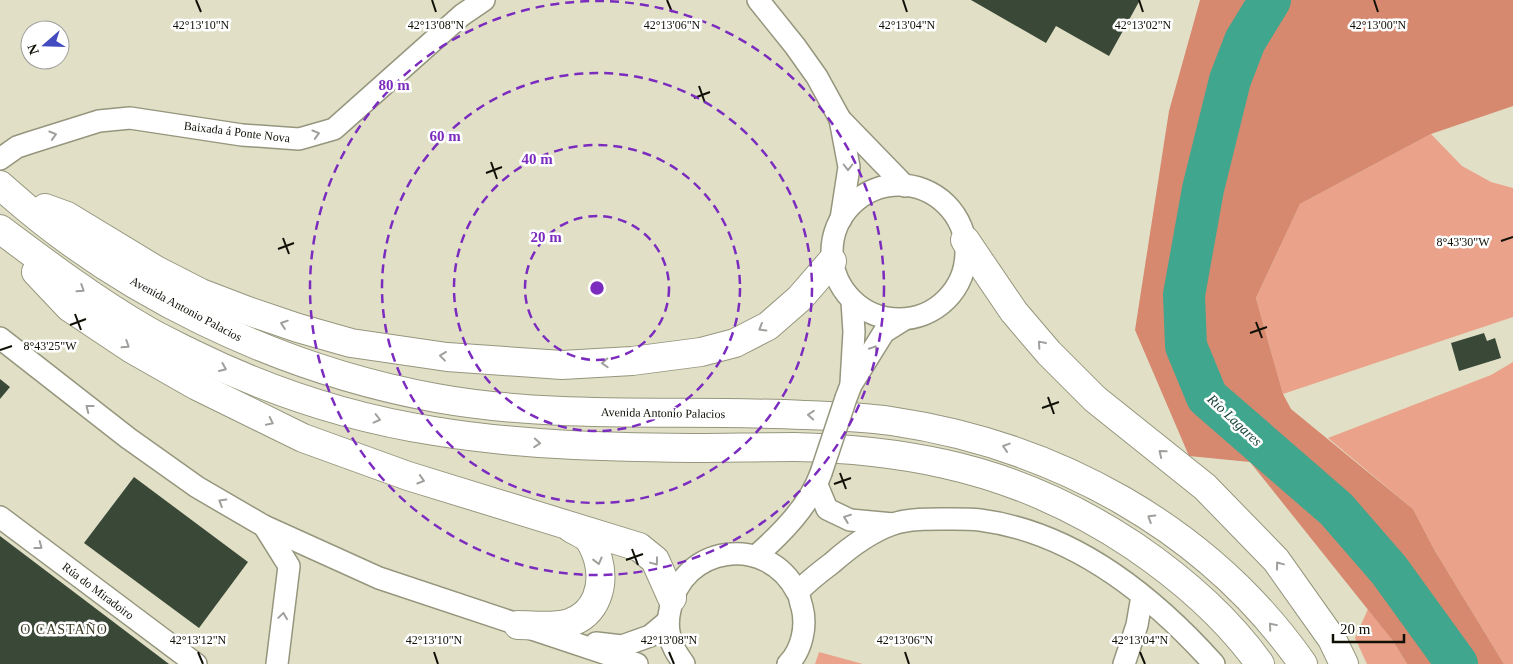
<svg xmlns="http://www.w3.org/2000/svg" width="1513" height="664" viewBox="0 0 1513 664" font-family="'Times New Roman',serif">
  <style>
    .green { fill: #eaa38a }
    .forest { fill: #d6896f }
    .lines { fill: none; stroke-linecap: round; stroke-linejoin: round }
    .river { stroke: #40a68d; stroke-width: 42 }
    .building { fill: #3a4837 }
    .minor-casing { stroke: #96967e; stroke-width: 24 }
    .primary-casing { stroke: #96967e; stroke-width: 30 }
    .minor { stroke: #fff; stroke-width: 21 }
    .primary { stroke: #fff; stroke-width: 28 }
    .minor-bridge-casing { stroke: #96967e; stroke-width: 24; stroke-linecap: butt }
    .minor-bridge { stroke: #fff; stroke-width: 21 }
    .oneway { stroke: #9f9f9c }
    .ticks { fill: none; stroke: #101007; stroke-width: 2 }
    .ring { fill: none; stroke: #7b2cbf; stroke-width: 2.5; stroke-dasharray: 9 6 }
    .labels { text-anchor: middle; stroke-width: 5; stroke-linejoin: round; paint-order: stroke }
    .street-label { font-size: 12px; fill: #101007; stroke: #fff }
    .water-label { font-size: 14px; font-style: italic; fill: #184439; stroke: #fff }
    .neighbourhood-label { font-size: 14px; letter-spacing: 1px; fill: #393924; stroke: #fff }
    .ticks-label { font-size: 12px; text-anchor: middle; fill: #101007; stroke: #fff; stroke-width: 5; stroke-linejoin: round; paint-order: stroke }
    .centre { fill: #7b2cbf; stroke: #fff; stroke-width: 2.5 }
    .ring-label { font-size: 15px; text-anchor: middle; font-weight: bold; fill: #7b2cbf; stroke: #fff; stroke-width: 5; stroke-linejoin: round; paint-order: stroke }
  </style>
  <rect width="100%" height="100%" fill="#e1e0c7"/>
  <g class="green">
    <path d="M1431,134L1462,166L1491,182L1513,188V317L1283,394L1256,298L1300,204Z"/>
    <path d="M1513,362V664H1504L1435,551L1413,509L1328,438L1491,375Z"/>
    <path d="M1368,609L1393,641L1407,664H1367L1355,638Z"/>
    <path d="M819,652L863,664H815Z"/>
  </g>
  <path class="forest" d="M1200,0H1513V106L1431,134L1300,204L1256,298L1283,394L1291,409L1413,509L1435,551L1504,664H1407L1393,641L1250,462L1189,456L1135,330L1169,111Z"/>
  <g class="lines">
    <path class="river" d="M1270,0L1245,41L1230,80L1203,189L1184,295L1186,346L1207,397L1336,509L1389,570L1457,664"/>
  </g>
  <g class="building">
    <path d="M971,0H1140L1109,56L1056,26L1046,43Z"/>
    <path d="M1484,333L1487,341L1495,338L1501,358L1459,371L1451,343Z"/>
    <path d="M0,379L10,387L0,399Z"/>
    <path d="M134,477L248,562L199,628L84,543Z"/>
    <path d="M0,536L169,664H0Z"/>
  </g>
  <g class="lines">
    <defs>
      <g id="minor">
        <path d="M758,0L795,46L817,77L840,119L905,186"/>
        <path d="M840,119L849,167L841,219"/>
        <path d="M0,159L17,147L29,143L99,121L130,118L242,135L299,139L334,129L462,15L484,0"/>
        <circle cx="899" cy="252" r="67"/>
        <path d="M0,338L128,438L197,487L264,526L379,578L637,664"/>
        <path d="M851,383L854,332L852,301"/>
        <path d="M846,398L851,385L884,332L903,320"/>
        <path d="M817,485L827,509L850,520L893,524"/>
        <path d="M0,517L196,664"/>
        <path d="M264,526L289,566L277,664"/>
        <path d="M756,556C782,533 809,506 821,473"/>
        <path d="M798,592C808,581 820,572 832,563C850,547 870,532 893,524C911,518 934,519 953,519C962,519 971,519 980,520C1073,532 1153,596 1214,664"/>
        <path d="M596,643L622,646L650,636L668,621"/>
        <path d="M684,664C681,659 676,653 674,648C668,637 667,622 670,610C681,545 767,533 797,592C800,596 800,602 802,607C807,626 802,650 788,664"/>
        <path d="M1124,664L1137,625L1142,596"/>
      </g>
      <g id="primary">
        <path d="M0,185C119,293 278,369 436,398C558,420 682,409 804,415C833,416 863,417 891,421C1054,445 1207,527 1303,664"/>
        <path d="M45,208L67,216L156,270L201,293L248,311L298,328L351,343L447,357L562,365L632,361L701,352L735,343L768,326L800,298L832,261"/>
        <path d="M0,229C48,265 96,301 148,331C162,339 177,346 191,353C268,391 350,418 434,431C519,445 604,447 690,448C724,448 759,447 794,447C844,448 896,453 945,464C1013,479 1077,508 1134,546C1181,578 1227,618 1260,664"/>
        <path d="M965,240L1014,312L1049,353L1095,399L1205,487L1276,560L1332,639L1344,664"/>
        <path d="M36,272L69,307L132,349L197,386L303,438L408,476L639,547L655,560L672,598"/>
        <path d="M518,625C534,625 553,628 569,623C597,614 605,585 598,559C596,553 594,547 590,541C586,535 577,532 571,528"/>
      </g>
    </defs>
    <use href="#minor" class="minor-casing"/>
    <use href="#primary" class="primary-casing"/>
    <use href="#minor" class="minor"/>
    <use href="#primary" class="primary"/>
    <defs>
      <path id="minor-bridge" d="M821,473L846,398"/>
    </defs>
    <use href="#minor-bridge" class="minor-bridge-casing"/>
    <use href="#minor-bridge" class="minor-bridge"/>
  </g>
  <defs><path id="oneway-chevron" d="M-2-3.5L2.5 0L-2 3.5" fill="none" stroke-width="1.6" stroke-linecap="round" stroke-linejoin="round" transform="scale(1.25)"/></defs>
  <g class="oneway">
    <use href="#oneway-chevron" transform="translate(316 134) rotate(-16)"/>
    <use href="#oneway-chevron" transform="translate(53 135) rotate(-17)"/>
    <use href="#oneway-chevron" transform="translate(848 167) rotate(90)"/>
    <use href="#oneway-chevron" transform="translate(81 289) rotate(33)"/>
    <use href="#oneway-chevron" transform="translate(284 324) rotate(-161)"/>
    <use href="#oneway-chevron" transform="translate(762 328) rotate(150)"/>
    <use href="#oneway-chevron" transform="translate(1041 344) rotate(-131)"/>
    <use href="#oneway-chevron" transform="translate(126 345) rotate(33)"/>
    <use href="#oneway-chevron" transform="translate(874 349) rotate(-57)"/>
    <use href="#oneway-chevron" transform="translate(443 356) rotate(-173)"/>
    <use href="#oneway-chevron" transform="translate(605 363) rotate(177)"/>
    <use href="#oneway-chevron" transform="translate(223 368) rotate(23)"/>
    <use href="#oneway-chevron" transform="translate(89 408) rotate(-142)"/>
    <use href="#oneway-chevron" transform="translate(811 415) rotate(-176)"/>
    <use href="#oneway-chevron" transform="translate(377 419) rotate(14)"/>
    <use href="#oneway-chevron" transform="translate(270 422) rotate(26)"/>
    <use href="#oneway-chevron" transform="translate(537 443) rotate(4)"/>
    <use href="#oneway-chevron" transform="translate(1006 447) rotate(-162)"/>
    <use href="#oneway-chevron" transform="translate(1162 453) rotate(-141)"/>
    <use href="#oneway-chevron" transform="translate(421 480) rotate(17)"/>
    <use href="#oneway-chevron" transform="translate(222 502) rotate(-149)"/>
    <use href="#oneway-chevron" transform="translate(847 518) rotate(-159)"/>
    <use href="#oneway-chevron" transform="translate(1151 518) rotate(-148)"/>
    <use href="#oneway-chevron" transform="translate(39 546) rotate(37)"/>
    <use href="#oneway-chevron" transform="translate(598 561) rotate(76)"/>
    <use href="#oneway-chevron" transform="translate(655 562) rotate(53)"/>
    <use href="#oneway-chevron" transform="translate(1279 565) rotate(-127)"/>
    <use href="#oneway-chevron" transform="translate(283 616) rotate(-82)"/>
    <use href="#oneway-chevron" transform="translate(1272 626) rotate(-130)"/>
  </g>
  <path class="ticks" d="M196,0L201,12M432,0L436,12M667,0L672,12M903,0L907,12M1139,0L1143,12M1374,0L1378,12M699,86L705,103M694,98L710,92M491,162L497,179M486,173L502,167M283,238L289,254M1501,241L1513,237M278,249L294,243M75,314L81,330M1256,322L1262,338M70,325L86,319M1250,333L1267,327M0,350L12,346M1048,397L1054,414M1042,408L1059,402M840,473L846,489M834,484L851,478M632,549L638,565M626,560L643,554M198,652L203,664M434,652L438,664M669,652L674,664M905,652L909,664M1140,652L1145,664"/>
  <g class="ring">
    <circle cx="597" cy="288" r="72"/>
    <circle cx="597" cy="288" r="143"/>
    <circle cx="597" cy="288" r="215"/>
    <circle cx="597" cy="288" r="287"/>
  </g>
  <g class="labels">
    <g class="street-label">
      <text transform="translate(237 132) rotate(7)" y="4">Baixada á Ponte Nova</text>
      <text transform="translate(186 309) rotate(28)" y="4">Avenida Antonio Palacios</text>
      <text transform="translate(663 413) rotate(1)" y="4">Avenida Antonio Palacios</text>
      <text transform="translate(98 591) rotate(37)" y="4">Rúa do Miradoiro</text>
    </g>
    <g class="water-label">
      <text transform="translate(1235 420) rotate(43)" y="5">Río Lagares</text>
    </g>
    <g class="neighbourhood-label">
      <text x="64" y="634">O CASTAÑO</text>
    </g>
  </g>
  <g class="ticks-label">
    <text x="201" y="29">42°13'10"N</text>
    <text x="436" y="29">42°13'08"N</text>
    <text x="672" y="29">42°13'06"N</text>
    <text x="907" y="29">42°13'04"N</text>
    <text x="1143" y="29">42°13'02"N</text>
    <text x="1378" y="29">42°13'00"N</text>
    <text x="1463" y="246">8°43'30"W</text>
    <text x="50" y="350">8°43'25"W</text>
    <text x="198" y="644">42°13'12"N</text>
    <text x="434" y="644">42°13'10"N</text>
    <text x="669" y="644">42°13'08"N</text>
    <text x="905" y="644">42°13'06"N</text>
    <text x="1140" y="644">42°13'04"N</text>
  </g>
  <circle cx="597" cy="288" r="8" class="centre"/>
  <g class="ring-label">
    <text x="394" y="90">80 m</text>
    <text x="445" y="141">60 m</text>
    <text x="537" y="164">40 m</text>
    <text x="546" y="242">20 m</text>
  </g>
  <g transform="translate(45 45) rotate(250)"><circle r="24" fill="#ffffff" stroke="#9f9f9c"/>
  <path d="M0-4L9 19L0 12L-9 19Z" fill="#434bc0"/>
  <text y="-8" font-size="14" font-weight="bold" text-anchor="middle" fill="#101007">N</text>
  </g>
  <path d="M1333 634v8h71v-8" fill="none" stroke="#101007" stroke-width="2.5"/>
  <text x="1340" y="634" font-size="15" fill="#101007" stroke="#ffffff" stroke-width="4" paint-order="stroke">20 m</text>
</svg>
